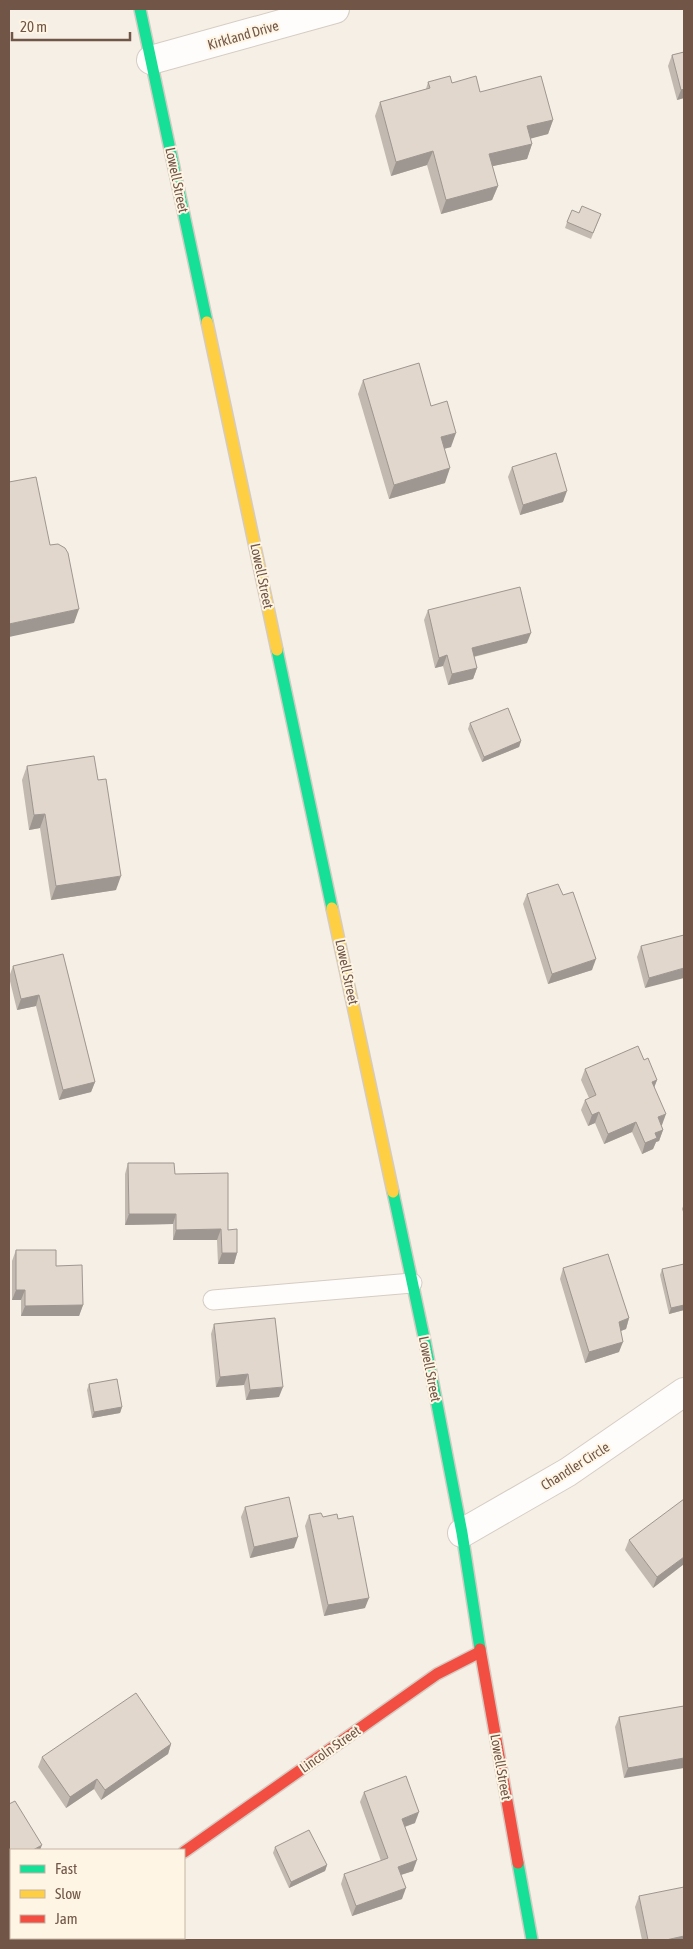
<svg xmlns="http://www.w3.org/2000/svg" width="693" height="1949" viewBox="0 0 693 1949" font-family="'Asap Condensed',sans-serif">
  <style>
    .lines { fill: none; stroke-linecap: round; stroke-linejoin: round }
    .lane-casing { stroke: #d6ccc3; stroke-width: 21 }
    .street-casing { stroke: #d6ccc3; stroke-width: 30 }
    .fast-casing { stroke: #d5cbc2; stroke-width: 14 }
    .slow-casing { stroke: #d5cbc2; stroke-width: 14 }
    .jam-casing { stroke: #d5cbc2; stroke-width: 14 }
    .lane { stroke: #fefdfb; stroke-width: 19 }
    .street { stroke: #fefdfb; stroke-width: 28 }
    .fast { stroke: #16e098; stroke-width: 11 }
    .slow { stroke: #ffcf43; stroke-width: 11 }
    .jam { stroke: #f24e42; stroke-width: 11 }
    .wall { fill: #c2b9b0 }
    .shaded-wall { fill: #9e9690 }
    .building { fill: #e1d7cd; stroke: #9e9690 }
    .labels { text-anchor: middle; stroke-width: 4; stroke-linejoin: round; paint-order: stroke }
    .street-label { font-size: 14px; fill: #715647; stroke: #fff5e4 }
  </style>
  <rect width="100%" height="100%" fill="#f5efe5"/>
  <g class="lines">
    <defs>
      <path id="lane" d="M213,1300L412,1283"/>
      <g id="street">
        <path d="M151,60L335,9"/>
        <path d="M462,1533L568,1472L684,1392"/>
        <path d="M59,1940L62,1938"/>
      </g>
      <g id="fast">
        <path d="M140,9L207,322"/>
        <path d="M277,650L332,908"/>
        <path d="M393,1192L425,1342L462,1533L480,1649"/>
        <path d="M518,1863L532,1940"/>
      </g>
      <g id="slow">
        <path d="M207,322L277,650"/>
        <path d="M332,908L393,1192"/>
      </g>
      <g id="jam">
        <path d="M480,1649L518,1863"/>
        <path d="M184,1852L437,1674L480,1652"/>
      </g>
    </defs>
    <use href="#lane" class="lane-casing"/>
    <use href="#street" class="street-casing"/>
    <use href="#fast" class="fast-casing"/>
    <use href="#slow" class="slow-casing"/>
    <use href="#jam" class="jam-casing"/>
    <use href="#lane" class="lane"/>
    <use href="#street" class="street"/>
    <use href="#fast" class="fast"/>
    <use href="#slow" class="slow"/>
    <use href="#jam" class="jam"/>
  </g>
  <g class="wall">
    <path d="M684,52V98L677,100L668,66L672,55Z"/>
    <path d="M428,82L452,83L480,92L553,120L548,134L530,138L532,144L527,159L492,166L498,186L492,200L441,214L427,165L391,176L375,116L380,102L426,89Z"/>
    <path d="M579,213L601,214L591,239L565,228L567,222Z"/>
    <path d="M363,380L431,406L451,447L444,449L445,483L389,499L358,394Z"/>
    <path d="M512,467L563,502L520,515L508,477Z"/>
    <path d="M428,610L527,643L474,657L477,668L473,679L448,685L443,666L435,668L424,620Z"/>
    <path d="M470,723L521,741L519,747L482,762L468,729Z"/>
    <path d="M27,766L98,780L116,890L51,900L40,828L29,830L22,780Z"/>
    <path d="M527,894L563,895L592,970L548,984L523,904Z"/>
    <path d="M684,935L645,988L637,957L641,946Z"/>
    <path d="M63,954L95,1082L91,1092L59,1100L36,1006L17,1010L9,977L13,966Z"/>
    <path d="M644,1060L657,1080L654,1088L662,1125H661L663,1130L659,1141L656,1142L653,1149L642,1154L632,1132L604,1144L595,1123L588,1126L581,1110L585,1100L589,1098L581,1080L585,1069Z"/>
    <path d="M128,1163L228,1230L237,1253L234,1264H218L217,1240H173V1224L125,1225V1174Z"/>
    <path d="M684,1204V1214L682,1209Z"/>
    <path d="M16,1250L56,1266L83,1305L79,1316H21V1300H12V1261Z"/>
    <path d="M684,1264V1310L669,1314L660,1275L662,1269Z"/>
    <path d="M563,1268L629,1318L626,1329L621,1331L619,1352L585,1363L560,1279Z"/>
    <path d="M214,1324L279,1397L246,1400L244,1385L216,1387L211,1334Z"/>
    <path d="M89,1384L122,1407L120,1413L92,1418L87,1390Z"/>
    <path d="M245,1507L294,1548L250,1558L241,1517Z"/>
    <path d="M309,1515L323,1517L365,1608L324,1616L305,1526Z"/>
    <path d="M629,1540L684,1564L653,1588L625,1550Z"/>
    <path d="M684,1706L624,1778L615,1727L619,1717Z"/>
    <path d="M171,1744L168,1754L101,1800L94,1789L66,1808L38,1767L42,1757Z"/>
    <path d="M364,1792L415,1823L405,1827L413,1871L401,1875L402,1899L352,1916L341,1884L344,1874L381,1861L360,1802Z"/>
    <path d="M275,1847L327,1865L325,1871L289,1888L273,1853Z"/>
    <path d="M639,1896L684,1940H642L635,1907Z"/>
  </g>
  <g class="shaded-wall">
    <path d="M684,89V98L677,100L681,90Z"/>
    <path d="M553,120L548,134L522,141L527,126Z"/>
    <path d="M532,144L527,159L484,168L489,154Z"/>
    <path d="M433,151L427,165L391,176L396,162Z"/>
    <path d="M498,186L492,200L441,214L446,200Z"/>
    <path d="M456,433L451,447L435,451L441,437Z"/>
    <path d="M450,468L445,483L389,499L394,485Z"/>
    <path d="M567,491L563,502L520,515L523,505Z"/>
    <path d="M79,609L74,623L9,637V624Z"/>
    <path d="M531,633L527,643L468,658L472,648Z"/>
    <path d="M447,655L443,666L435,668L439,658Z"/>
    <path d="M477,668L473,679L448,685L452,674Z"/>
    <path d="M521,741L519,747L482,762L484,757Z"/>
    <path d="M45,814L40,828L29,830L34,815Z"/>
    <path d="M121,876L116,890L51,900L56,886Z"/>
    <path d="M596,959L592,970L548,984L552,974Z"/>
    <path d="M684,968V978L645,988L649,978Z"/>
    <path d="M39,995L36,1006L17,1010L21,999Z"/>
    <path d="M657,1080L653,1090L652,1082Z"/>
    <path d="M95,1082L91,1092L59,1100L63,1090Z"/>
    <path d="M599,1112L595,1123L588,1126L592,1115Z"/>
    <path d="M666,1114L662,1125L654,1128L658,1117Z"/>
    <path d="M636,1122L632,1132L604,1144L608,1134Z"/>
    <path d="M663,1130L659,1141L656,1142L653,1149L642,1154L645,1143L655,1133Z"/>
    <path d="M129,1214H176L173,1224L125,1225Z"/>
    <path d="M221,1229L217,1240H173L176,1230Z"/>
    <path d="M222,1253H237L234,1264H218Z"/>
    <path d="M16,1290H25L21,1300H12Z"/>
    <path d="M83,1305L79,1316H21L25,1306Z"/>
    <path d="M684,1305V1310L669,1314L671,1308Z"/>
    <path d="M629,1318L626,1329L615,1333L619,1322Z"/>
    <path d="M623,1342L619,1352L585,1363L589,1352Z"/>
    <path d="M248,1374L244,1385L216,1387L220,1377Z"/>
    <path d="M283,1387L279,1397L246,1400L250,1390Z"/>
    <path d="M122,1407L120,1413L92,1418L94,1412Z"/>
    <path d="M298,1537L294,1548L250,1558L254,1547Z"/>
    <path d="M684,1557V1564L653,1588L657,1577Z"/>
    <path d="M369,1598L365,1608L324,1616L328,1605Z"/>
    <path d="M171,1744L168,1754L101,1800L105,1790Z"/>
    <path d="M684,1758V1768L624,1778L628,1768Z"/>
    <path d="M97,1779L94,1789L66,1808L70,1797Z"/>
    <path d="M419,1812L415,1823L398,1829L402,1819Z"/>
    <path d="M42,1845L40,1850H33Z"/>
    <path d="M417,1860L413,1871L394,1877L398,1867Z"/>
    <path d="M11,1864V1872L9,1873V1865Z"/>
    <path d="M327,1865L325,1871L289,1888L291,1882Z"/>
    <path d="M406,1888L402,1899L352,1916L356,1906Z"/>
    <path d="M684,1936V1940H666Z"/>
  </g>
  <g class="building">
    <path d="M684,52V89L681,90L672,55Z"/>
    <path d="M450,76L452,83L476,76L480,92L541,76L553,120L527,126L532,144L489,154L498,186L446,200L433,151L396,162L380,102L430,88L428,82Z"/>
    <path d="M582,206L601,214L593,233L567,222L572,210L579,213Z"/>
    <path d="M419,363L431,406L447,401L456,433L441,437L450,468L394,485L363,380Z"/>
    <path d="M556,453L567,491L523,505L512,467Z"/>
    <path d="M36,477L50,545L58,544L65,548L68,553L79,609L9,624V482Z"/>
    <path d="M520,587L531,633L472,648L477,668L452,674L447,655L439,658L428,610Z"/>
    <path d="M508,708L521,741L484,757L470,723Z"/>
    <path d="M94,756L98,780L106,779L121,876L56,886L45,814L34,815L27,766Z"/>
    <path d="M558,884L563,895L573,892L596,959L552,974L527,894Z"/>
    <path d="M684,935V968L649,978L641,946Z"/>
    <path d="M63,954L95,1082L63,1090L39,995L21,999L13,966Z"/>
    <path d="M638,1046L644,1060L648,1058L657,1080L652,1082L666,1114L658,1117L663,1130L655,1133L657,1138L645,1143L636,1122L608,1134L599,1112L592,1115L585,1100L596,1095L585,1069Z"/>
    <path d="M128,1163H174L175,1174L228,1173V1230L237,1229V1253H222L221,1229L176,1230V1214H129Z"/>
    <path d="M16,1250H56V1266L82,1265L83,1305L25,1306V1290H16Z"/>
    <path d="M608,1254L629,1318L619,1322L623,1342L589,1352L563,1268Z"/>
    <path d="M684,1264V1305L671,1308L662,1269Z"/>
    <path d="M275,1318L283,1387L250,1390L248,1374L220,1377L214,1324Z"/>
    <path d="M117,1379L122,1407L94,1412L89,1384Z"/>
    <path d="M289,1497L298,1537L254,1547L245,1507Z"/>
    <path d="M684,1499V1557L657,1577L629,1540Z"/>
    <path d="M321,1513L323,1517L337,1514L338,1519L353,1516L369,1598L328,1605L309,1515Z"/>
    <path d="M136,1693L171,1744L105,1790L97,1779L70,1797L42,1757Z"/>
    <path d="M684,1706V1758L628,1768L619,1717Z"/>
    <path d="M406,1776L419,1812L402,1819L417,1860L398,1867L406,1888L356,1906L344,1874L388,1858L364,1792Z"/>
    <path d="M15,1801L42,1845L33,1850H11V1864L9,1865V1804Z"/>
    <path d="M309,1830L327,1865L291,1882L275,1847Z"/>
    <path d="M684,1887V1936L666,1940H648L639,1896Z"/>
  </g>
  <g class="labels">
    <g class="street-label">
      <text transform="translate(243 35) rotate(-16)" y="5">Kirkland Drive</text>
      <text transform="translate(177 180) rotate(78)" y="5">Lowell Street</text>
      <text transform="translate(262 576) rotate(78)" y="5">Lowell Street</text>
      <text transform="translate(347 972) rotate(78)" y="5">Lowell Street</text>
      <text transform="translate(430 1369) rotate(79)" y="5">Lowell Street</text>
      <text transform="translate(575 1466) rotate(-32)" y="5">Chandler Circle</text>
      <text transform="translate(330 1749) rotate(-35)" y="5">Lincoln Street</text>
      <text transform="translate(501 1767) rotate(80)" y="5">Lowell Street</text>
    </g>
  </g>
  <rect width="693" height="1949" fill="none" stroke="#715647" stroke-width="20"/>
  <rect x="10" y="1849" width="175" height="90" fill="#fff5e4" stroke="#c6b5a5"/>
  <rect x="20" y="1865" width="25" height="8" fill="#16e098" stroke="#c6b5a5"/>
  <text x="55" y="1874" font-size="15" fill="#715647">Fast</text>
  <rect x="20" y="1890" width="25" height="8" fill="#ffcf43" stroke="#c6b5a5"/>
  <text x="55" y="1899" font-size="15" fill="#715647">Slow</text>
  <rect x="20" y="1915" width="25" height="8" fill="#f24e42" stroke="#c6b5a5"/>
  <text x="55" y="1924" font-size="15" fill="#715647">Jam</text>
  <path d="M12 32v8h118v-8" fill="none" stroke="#715647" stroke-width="2.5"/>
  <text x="20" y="32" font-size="15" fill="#715647" stroke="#fff5e4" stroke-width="4" paint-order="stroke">20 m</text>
</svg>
